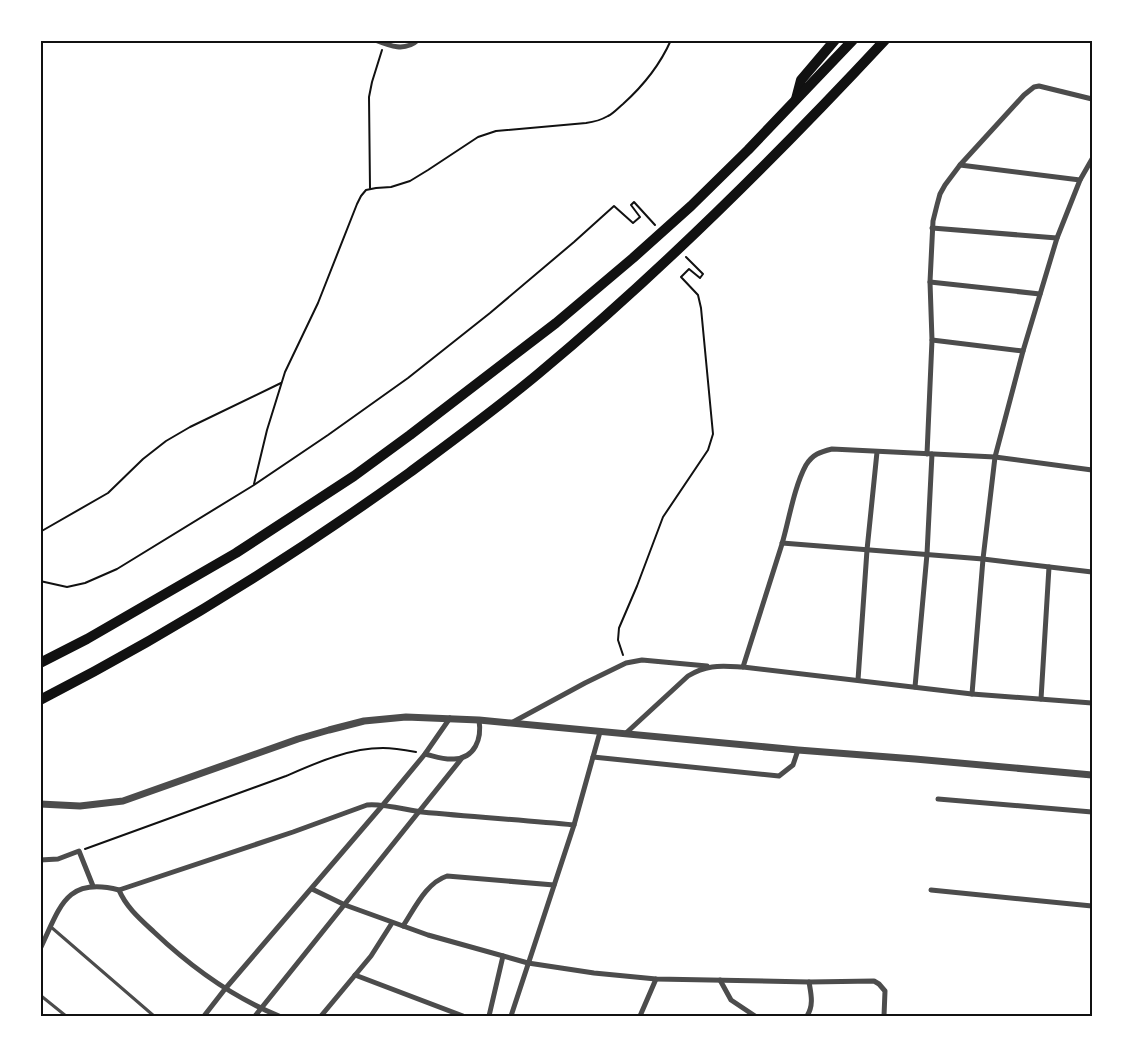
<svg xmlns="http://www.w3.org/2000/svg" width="1133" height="1057" viewBox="0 0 1133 1057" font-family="Poppins,sans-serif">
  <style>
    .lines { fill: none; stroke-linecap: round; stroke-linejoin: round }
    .path { stroke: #111; stroke-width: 2 }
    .service { stroke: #4c4c4c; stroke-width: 3 }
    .minor { stroke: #4c4c4c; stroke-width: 5 }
    .tertiary { stroke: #4c4c4c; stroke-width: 7 }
    .motorway { stroke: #111; stroke-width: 10 }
    .neatline { fill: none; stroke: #111; stroke-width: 2 }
  </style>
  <rect width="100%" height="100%" fill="#fff"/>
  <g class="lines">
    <g class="path">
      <path d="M370,188L369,97L372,82L382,50"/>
      <path d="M254,484L267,430L285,372L318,303L357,204L361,196L366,190L376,188L391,187L410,181L428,170L478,137L496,131L586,123C594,122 601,120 608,116C614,113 618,108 623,104C643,86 660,65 671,40"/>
      <path d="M40,532L108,493L143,459L166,441L190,427L281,383"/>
      <path d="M40,581L67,587L85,583L117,569L254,485L328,435L408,378L490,313L574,242L614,206L633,223L640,217L631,205L634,202L655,225"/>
      <path d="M623,655L618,640L619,628L637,586L663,517L708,450L713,434L701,308L698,295L681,277L689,269L700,278L703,274L686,257"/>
      <path d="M85,849L286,776C316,763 349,748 383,748C394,748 405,750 416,752"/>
    </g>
    <g class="service">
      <path d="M51,927L154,1016"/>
      <path d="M40,995L66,1016"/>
    </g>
    <g class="minor">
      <path d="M375,40C390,46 405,52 418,40"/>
      <path d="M960,165L1080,180"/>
      <path d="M932,228L1057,238"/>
      <path d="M930,282L1040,294"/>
      <path d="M932,340L1023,351"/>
      <path d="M927,454L932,340L930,282L933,221L937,205L940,194L945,185L960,165L1024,95L1034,87L1039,86L1092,99"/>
      <path d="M782,543L983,559L1092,572"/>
      <path d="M743,667C756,626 769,585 782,544C789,520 794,487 806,465C813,454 820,452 832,449L995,457L1092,470"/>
      <path d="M858,680L867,550L877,452"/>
      <path d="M915,687L927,554L932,454"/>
      <path d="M972,694L983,559L995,457L1023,351L1057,238L1080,180L1092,159"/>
      <path d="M1041,699L1049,567"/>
      <path d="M513,722L585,683L626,663L642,660L707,666"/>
      <path d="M625,734L688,676C707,664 721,666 743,667L972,694L1092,703"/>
      <path d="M425,754C434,756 444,760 454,759C475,758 482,739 479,720"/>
      <path d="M593,757L779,776L793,765L798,750"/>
      <path d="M938,799L1092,812"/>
      <path d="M40,860L58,859L79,851L93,886"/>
      <path d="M312,889L345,905L428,935L528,963L594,973L656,979L809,982L874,981L879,984L885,991L884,1016"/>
      <path d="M119,890C126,907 140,919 154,932C191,967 232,997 279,1016"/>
      <path d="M931,890L1092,906"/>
      <path d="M403,926C415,908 426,883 447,876L554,885"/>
      <path d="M40,949C60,908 65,876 119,890L293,832L367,805C381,803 407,810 422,812C473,817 523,820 574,825"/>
      <path d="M355,975L463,1016"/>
      <path d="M720,980L731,1000L755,1016"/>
      <path d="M204,1016L225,989L382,806L425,754L450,718"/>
      <path d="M255,1016L462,758"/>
      <path d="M321,1016L371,956L392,923"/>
      <path d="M489,1016L503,956"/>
      <path d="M511,1016L574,825L600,732"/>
      <path d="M640,1016L656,979"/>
      <path d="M807,1016C814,1005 811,994 809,982"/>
    </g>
    <path class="tertiary" d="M40,804L80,806L123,801L298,739L329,730L364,721L406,717L479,720L798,750L915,759L1092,775"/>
    <g class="motorway">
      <path d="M796,99L801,80L835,40"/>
      <path d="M40,663L87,639L236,553L354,476L410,435L556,323L633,258L691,206L748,150L853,40"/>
      <path d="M40,700C169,634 292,557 409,473C452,441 496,409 538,374C662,271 775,158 885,40"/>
    </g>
  </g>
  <rect width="1133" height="1057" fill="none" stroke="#ffffff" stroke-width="84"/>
  <rect x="42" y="42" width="1049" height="973" class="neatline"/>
</svg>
